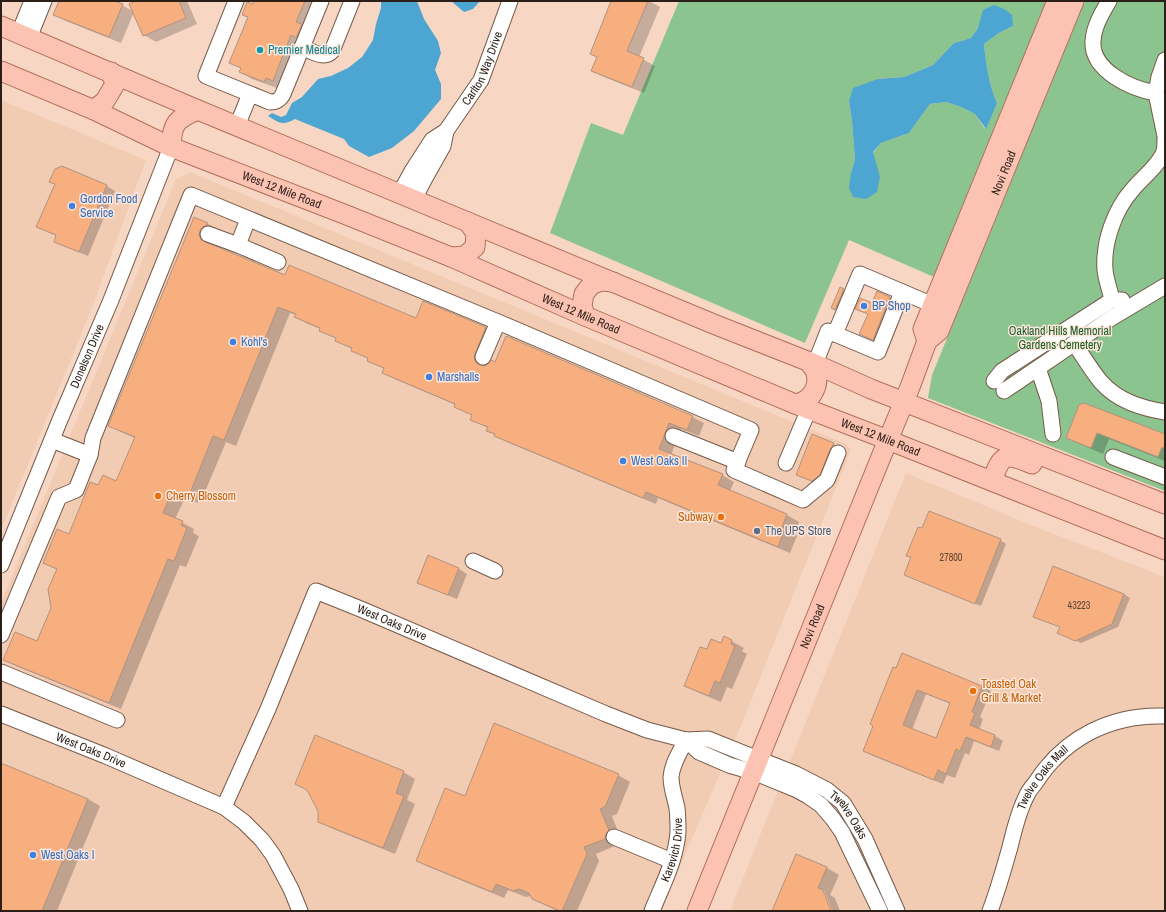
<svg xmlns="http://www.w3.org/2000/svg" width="1166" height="912" viewBox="0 0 1166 912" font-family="'Archivo Narrow',sans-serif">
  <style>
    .built { fill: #f2cbb3 }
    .green { fill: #8bc48f; fill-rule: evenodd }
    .water { fill: #4ca6d1 }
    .shadow { fill: #0003; fill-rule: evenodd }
    .building { fill: #f7af7f; stroke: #b09380; fill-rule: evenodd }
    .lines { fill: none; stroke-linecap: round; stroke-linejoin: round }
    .minor-casing { stroke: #745947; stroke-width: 17 }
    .major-casing { stroke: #b2705b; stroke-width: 21 }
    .minor { stroke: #fff; stroke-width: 15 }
    .major { stroke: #fdc3b2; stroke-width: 19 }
    .culture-dot { fill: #0f9aa8; stroke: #fbe7db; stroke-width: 1.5 }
    .shop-dot { fill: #3f7fe0; stroke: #fbe7db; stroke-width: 1.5 }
    .food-dot { fill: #e8710a; stroke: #fbe7db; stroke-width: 1.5 }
    .service-dot { fill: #5c6f8a; stroke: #fbe7db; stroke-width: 1.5 }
    .labels { text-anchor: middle; stroke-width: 3; stroke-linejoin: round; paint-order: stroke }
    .number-label { font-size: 10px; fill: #5e4332 }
    .culture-label { font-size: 12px; fill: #0d838f; stroke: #fbe7db; text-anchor: start }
    .street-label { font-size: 12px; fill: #2b1f18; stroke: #fbe7db }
    .shop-label { font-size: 12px; fill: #366cbe; stroke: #fbe7db; text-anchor: start }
    .park-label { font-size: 12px; fill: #195c25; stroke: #fbe7db }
    .food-label { font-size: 12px; fill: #c56008; stroke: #fbe7db; text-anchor: start }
    .service-label { font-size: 12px; fill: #4e5e75; stroke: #fbe7db; text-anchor: start }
  </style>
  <rect width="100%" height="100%" fill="#f7d7c3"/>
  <g class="built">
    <path d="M1,100L146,160L91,310L1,530Z"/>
    <path d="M190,172L846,444L851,450L743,721L689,845L662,911H1V603L176,179Z"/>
    <path d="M906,473L1036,527L1165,577V911H730L763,828Z"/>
  </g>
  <g class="green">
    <path d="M679,1H1047L934,277L849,240L805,343L550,233L591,123L623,135ZM1013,26L999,33L984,44C986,64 989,85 997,103L985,129L975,114L961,107L946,102L930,104L909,133L881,143L873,153L875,161L851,173L855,160L852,121L849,101L878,79L904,77L933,65L954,43L971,38L978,28Z"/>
    <path d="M1085,1H1165V491L928,398L932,375Z"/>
  </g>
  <g class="water">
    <path d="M381,1H417L424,19L438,41L441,53L435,70L441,84V99L414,131L392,148L369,157L349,146L344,139L295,119C283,126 279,123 268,116L272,113L281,117L286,115L292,103L302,97L318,79L331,76L348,68L362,57L373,40L376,24L381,8Z"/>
    <path d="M451,1H480L473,9L464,12Z"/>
    <path d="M994,5L1004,9L1012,15L1013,26L999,33L984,44C986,64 989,85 997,103L986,129L975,114L961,107L946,102L930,104L909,133L881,143L873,152L880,177L877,192L866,199L853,197L849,188L851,173L855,160L852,121L849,101L853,88L878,79L904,77L933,65L954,43L971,38L978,28L983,10Z"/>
  </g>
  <g class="shadow">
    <path d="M60,1H112L122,5L134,12L137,1H187L197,24L156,42L144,35L134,12L121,43L66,21L54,14Z"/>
    <path d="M255,1H323L285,87L278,84L277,88L252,79L240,72L242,69L231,63Z"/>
    <path d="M612,1H649L660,7L639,57L655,66L644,93L604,77L592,71L598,57Z"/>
    <path d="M56,184L107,186L115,191L88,256L64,246L55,241L57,236L38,227Z"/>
    <path d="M194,218L208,224L220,230L211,243L212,246L286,276L416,319L485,328L497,335L486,361V366L692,417L704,423L699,436L681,429L671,455L722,475L734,482L730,491L787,515L799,522L794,534L797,536L790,553L658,498L656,504L507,442L487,430L488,428L472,419L473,416L455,407L456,405L395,379L383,372L385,369L368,361L369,359L352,350V349L336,341L337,339L321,330V329L308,324L296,317L297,315L290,313L236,446L226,442L202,499L199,498L198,503L185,498L175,519L194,529L193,533L199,536L186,567L180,565L121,709L16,666L4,660L38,643L52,609L57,570L44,562L69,535L99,487L117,482L135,438L121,432L109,425Z"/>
    <path d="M844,290L849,293L838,311L833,307Z"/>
    <path d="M878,292L894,300L877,342L865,336L869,314Z"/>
    <path d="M1080,405L1165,435V461L1109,439L1103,454L1080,444L1068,438Z"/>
    <path d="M833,444L842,449L821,485L806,479L797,474Z"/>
    <path d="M1000,540L1006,544L981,606L911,578L905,575L912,558L908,555Z"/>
    <path d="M1054,567L1124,594L1130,598L1118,627L1081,643L1058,633L1061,627L1040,620Z"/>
    <path d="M459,569L467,574L457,599L427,587L418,582Z"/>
    <path d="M724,637L744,648L742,651L747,654L732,689L727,687L721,702L697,692L686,686L721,644Z"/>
    <path d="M902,654L982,686L991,691L980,717L983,719L979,730L995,736L1003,741L999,751L974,741L969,755L965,753L955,778L947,775L943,784L873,756L864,751ZM926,694L951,704L937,740L912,730Z"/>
    <path d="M1,764L88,799L100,806L57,911H1Z"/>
    <path d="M403,772L415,779L407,800L415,804L395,854L331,828L319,821Z"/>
    <path d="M618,775L630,782L617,814L612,816L620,837L617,845L596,854L599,861L577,911H558L545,905L532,898L531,896L526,897L508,890L504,898L429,867L417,860L465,797Z"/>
    <path d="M796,855L827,868L839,875L830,895L835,898L840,911H832L824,890H822L830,911H773Z"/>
  </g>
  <g class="building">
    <path d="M59,1H115L123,4L109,37L53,15Z"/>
    <path d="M135,1H179L186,18L143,36L129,4Z"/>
    <path d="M254,1H305L296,22L302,24L296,38L291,35L273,81L266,78L264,82L239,72L241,68L229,63L248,17L242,15L247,2L253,4Z"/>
    <path d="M611,1H648L627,51L644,58L632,87L591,71L597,57L590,54Z"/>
    <path d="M62,166L107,185L79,252L54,242L56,235L36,227L55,184L49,182L55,169Z"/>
    <path d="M194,217L208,223L207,225L203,227L200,231L199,235L201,240L285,275L289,265L416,318L423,301L486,327L475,354L474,358L476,362L480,365L484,366L488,364L491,360L495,362L506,336L693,416L687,430L669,423L659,449L723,474L718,485L787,514L782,527L785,528L778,547L646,492L643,498L494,436L495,434L486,431L488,427L470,420L472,415L454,407L455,404L382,373L384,368L367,361L368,358L351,351L352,348L335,341L336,338L319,331L320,328L294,317L296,314L278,307L224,440L213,436L190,493L187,492L186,497L172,492L163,513L183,521L181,525L187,528L174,561L168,559L109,703L3,660L15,632L37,641L51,608L48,589L57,569L43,563L57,529L69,534L90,482L98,485L103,475L116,481L135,437L108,426Z"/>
    <path d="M840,287L844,289L835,310L831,308Z"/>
    <path d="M877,291L890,297L873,340L859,334L868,314L855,309L860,298L872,303Z"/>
    <path d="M1084,403L1165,434V449L1162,447L1158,457L1097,433L1091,448L1066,438L1079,405Z"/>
    <path d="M812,434L834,443L830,450L820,475L812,481L796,475Z"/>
    <path d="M929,511L1001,539L975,604L904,575L911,557L906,556L918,527L922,528Z"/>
    <path d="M428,555L459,568L448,595L417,583Z"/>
    <path d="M1053,566L1124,594L1112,624L1075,641L1057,633L1060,627L1033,617Z"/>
    <path d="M724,636L732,640L731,644L735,646L720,683L715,681L709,696L684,686L700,647L707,649L711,639L721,643Z"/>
    <path d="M902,653L982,686L972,712L975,713L970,725L995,735L991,747L966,737L960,751L956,749L946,774L938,770L934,780L863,751L873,726L870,724L893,667L896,668ZM917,690L950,703L936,738L903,725Z"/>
    <path d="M494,723L619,774L605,807L600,809L609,830L606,834L605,839L584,847L587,854L562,911H560L532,899L529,893L519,889L513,891L496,884L492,892L416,861L445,788L465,796Z"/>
    <path d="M315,735L404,771L396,793L404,796L383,848L318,822V811L307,790L295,784Z"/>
    <path d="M1,763L88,799L42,911H1Z"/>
    <path d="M796,854L827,867L818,888L823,890L831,911H772Z"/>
  </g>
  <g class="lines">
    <defs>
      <g id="minor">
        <path d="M236,1L206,76L270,102C277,102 280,100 283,94L321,1"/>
        <path d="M1109,1C1102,13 1094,26 1093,41C1091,71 1132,89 1156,93"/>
        <path d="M19,33L32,1"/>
        <path d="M29,38L44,1"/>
        <path d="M302,47C311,51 324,60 332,51L352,1"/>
        <path d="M1165,60L1159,77L1156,93L1165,136"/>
        <path d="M237,126L250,94"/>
        <path id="s1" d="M446,131L481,80L510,1"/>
        <path d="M400,193L412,171L432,140L446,131L443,146L425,178L414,199"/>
        <path d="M248,219L238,245L278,262"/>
        <path d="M208,234L238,245"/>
        <path d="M1112,300C1110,290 1106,280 1105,270C1103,243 1114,210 1133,189C1142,178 1156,168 1163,154C1165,150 1165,144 1165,139"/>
        <path d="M835,334L860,274L933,305"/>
        <path d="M1074,343C1083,356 1091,370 1101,382C1118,401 1141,408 1165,412"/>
        <path d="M483,357L498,322"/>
        <path d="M815,364L828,331L878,352L902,292"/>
        <path d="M1038,368L1049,401L1053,434"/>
        <path d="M994,381L1002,371L1112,300H1122"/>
        <path d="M1004,391L1113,317L1165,286"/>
        <path d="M673,436L738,462"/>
        <path d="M52,440L90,455"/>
        <path d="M1113,457L1165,477"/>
        <path d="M786,463L809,409"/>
        <path d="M473,561L495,571"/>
        <path id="s2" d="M1,565L59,422L111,300L171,147"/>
        <path d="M1,635L59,497L76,490L90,455L93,438L191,195L498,322L751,430L734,470L803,500L827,480L838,453"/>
        <path d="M1,672L117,720"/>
        <path id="s3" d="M1,714L106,756L224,807L244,822L262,840L273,855L291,889L300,911"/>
        <path d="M686,740L699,752L729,765L753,772L795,789L808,796L821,805L833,819L842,832L880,911"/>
        <path id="s4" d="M224,807L268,709L316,591L363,610L606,714L647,730L686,740L708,739L796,774L827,790L843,803L865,839L897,911"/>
        <path d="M614,837L672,861"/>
        <path id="s5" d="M652,911C662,886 676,860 678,832C678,824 678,816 677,808C675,798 671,788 671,777C672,764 680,752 686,740"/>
        <path id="s6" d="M990,911C998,890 1004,868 1010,847C1014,830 1019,810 1027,795C1029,790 1033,786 1036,782C1065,737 1112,714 1165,716"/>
      </g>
      <g id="major">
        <path d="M1,26L198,110L716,325L815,364L871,389L1165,504"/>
        <path id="s7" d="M1,71L94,110L171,147L344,214L451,257L585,316L795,404L888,440L1165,550"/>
        <path d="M94,110L105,101L115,84L111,72"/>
        <path d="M171,147C172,123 176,119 198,110"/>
        <path d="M451,257L465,256L475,247L476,233L468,222"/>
        <path d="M585,316L582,305L584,294L591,285L601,281L613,282"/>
        <path d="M927,341L923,329L1057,1"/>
        <path d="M795,404C811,402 821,386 815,370C813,368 811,365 810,362"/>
        <path d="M992,481C1002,453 1005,453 1032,464"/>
        <path id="s8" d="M697,911L881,457L910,387L927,341L939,331L1074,1"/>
      </g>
    </defs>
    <use href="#minor" class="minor-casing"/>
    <use href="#major" class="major-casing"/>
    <use href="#minor" class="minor"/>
    <use href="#major" class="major"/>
  </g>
  <circle class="culture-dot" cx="260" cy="50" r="4"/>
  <g class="shop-dot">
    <circle cx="72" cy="206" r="4"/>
    <circle cx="864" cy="306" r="4"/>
    <circle cx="233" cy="342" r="4"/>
    <circle cx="429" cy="377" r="4"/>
    <circle cx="623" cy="461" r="4"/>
    <circle cx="33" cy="855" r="4"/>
  </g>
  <g class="food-dot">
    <circle cx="158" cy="496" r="4"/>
    <circle cx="721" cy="517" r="4"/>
    <circle cx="973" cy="691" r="4"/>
  </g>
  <circle class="service-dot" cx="757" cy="531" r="4"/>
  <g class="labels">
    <g class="number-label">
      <text x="951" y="561">27800</text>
      <text x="1079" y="609">43223</text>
    </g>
    <g class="culture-label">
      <text x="268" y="54">Premier Medical</text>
    </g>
    <g class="street-label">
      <text dy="4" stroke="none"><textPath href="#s1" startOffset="73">Carlton Way Drive</textPath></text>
      <text dy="4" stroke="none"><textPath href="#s8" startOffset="801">Novi Road</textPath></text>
      <text dy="4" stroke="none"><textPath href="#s7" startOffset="305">West 12 Mile Road</textPath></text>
      <text dy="4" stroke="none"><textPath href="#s7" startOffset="629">West 12 Mile Road</textPath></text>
      <text dy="4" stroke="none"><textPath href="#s2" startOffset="226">Donelson Drive</textPath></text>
      <text dy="4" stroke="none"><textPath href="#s7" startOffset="953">West 12 Mile Road</textPath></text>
      <text dy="4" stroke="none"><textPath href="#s4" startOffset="317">West Oaks Drive</textPath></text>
      <text dy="4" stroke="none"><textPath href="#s8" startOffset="307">Novi Road</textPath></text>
      <text dy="4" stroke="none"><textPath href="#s3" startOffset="97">West Oaks Drive</textPath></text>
      <text dy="4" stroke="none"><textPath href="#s6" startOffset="145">Twelve Oaks Mall</textPath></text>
      <text dy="4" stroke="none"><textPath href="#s4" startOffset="819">Twelve Oaks</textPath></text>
      <text dy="4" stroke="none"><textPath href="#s5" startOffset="65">Karevich Drive</textPath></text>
    </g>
    <g class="shop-label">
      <text x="80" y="203">Gordon Food<tspan x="80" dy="14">Service</tspan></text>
      <text x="872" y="310">BP Shop</text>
      <text x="241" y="346">Kohl's</text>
      <text x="437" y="381">Marshalls</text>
      <text x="631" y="465">West Oaks II</text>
      <text x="41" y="859">West Oaks I</text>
    </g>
    <g class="park-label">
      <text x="1060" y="335">Oakland Hills Memorial<tspan x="1060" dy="14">Gardens Cemetery</tspan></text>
    </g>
    <g class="food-label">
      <text x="166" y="500">Cherry Blossom</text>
      <text x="713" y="521" text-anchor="end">Subway</text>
      <text x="981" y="688">Toasted Oak<tspan x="981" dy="14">Grill &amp; Market</tspan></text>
    </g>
    <g class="service-label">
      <text x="765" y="535">The UPS Store</text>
    </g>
  </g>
  <rect width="1166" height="912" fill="none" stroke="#2b1f18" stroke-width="4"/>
</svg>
